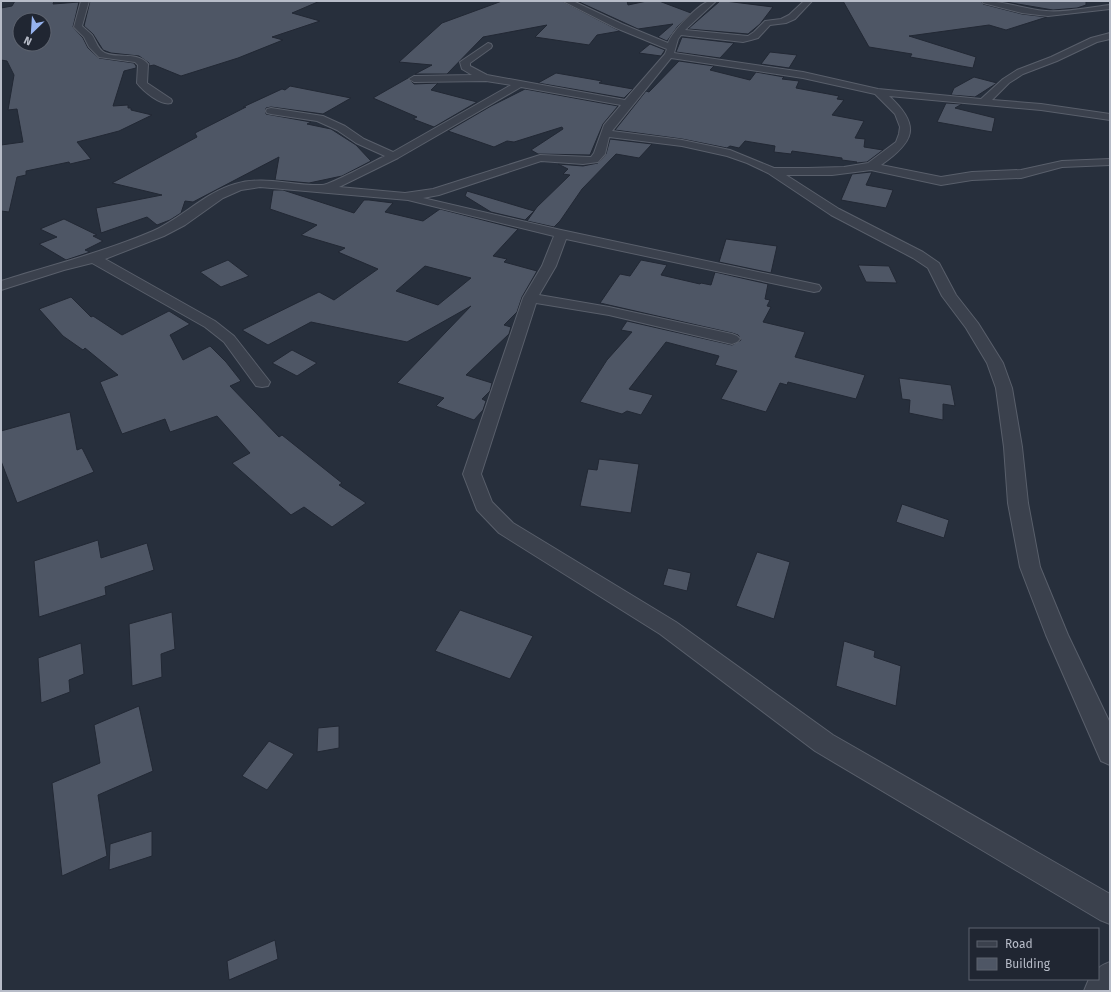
<svg xmlns="http://www.w3.org/2000/svg" width="1111" height="992" viewBox="0 0 1111 992" font-family="'Fira Sans',sans-serif">
  <style>
    .building { fill: #4e5665; stroke: #222834; fill-rule: evenodd }
    .lines { fill: none; stroke-linecap: round; stroke-linejoin: round }
    .street-casing { stroke: #595f6b; stroke-width: 2 }
    .street { fill: #3b414d; fill-rule: evenodd }
  </style>
  <rect width="100%" height="100%" fill="#272f3c"/>
  <g class="building">
    <path d="M15,1H54L53,4L79,2L73,27L83,38L88,48L99,58L134,63L136,66V68L124,71L113,106L128,105V108H131V110L152,115L119,131L77,142L91,159L70,164L69,162L26,171V175L17,177L9,212L1,211V145L23,142L17,109L8,110L14,75L7,61L1,60V8L12,6ZM20,20H44V44H20Z"/>
    <path d="M90,1H320L292,13L320,21L272,37L283,40L238,58L181,76L154,65L149,66V63L139,56L111,53L103,50L93,34L84,26Z"/>
    <path d="M502,1H562L620,31L597,35L589,45L535,37L547,25L483,37L447,74H415L432,65L399,62L442,23Z"/>
    <path d="M577,1H627L628,5L647,1H659L691,13L678,26L667,41L658,37L673,24L638,29Z"/>
    <path d="M720,1H725L773,7L760,24L748,34L688,29Z"/>
    <path d="M843,1H981L983,4L1022,14L1047,17L1006,30L989,25L909,36L976,57L973,68L910,57L912,54L869,47Z"/>
    <path d="M1000,1H1086V5L1077,8L1053,10Z"/>
    <path d="M682,37L734,43L720,58L676,52Z"/>
    <path d="M650,44L665,50L661,56L639,53Z"/>
    <path d="M770,52L797,55L789,68L761,64Z"/>
    <path d="M679,61L714,66L710,70L750,80L756,72L784,77L782,79L799,81L796,88L839,96L837,99L844,100L832,115L864,121L855,138L865,139L864,147L883,150L867,162L856,163L857,162L842,160V158L792,151L791,154L774,152L775,146L745,141L739,148L730,146L727,148L682,139L615,130L646,91L649,92Z"/>
    <path d="M556,73L602,81L599,83L633,89L624,98L538,83Z"/>
    <path d="M974,77L997,83L975,97L951,95L954,88Z"/>
    <path d="M408,78L414,84L438,83L431,90L477,102L434,127L413,119L417,117L373,98Z"/>
    <path d="M290,86L351,98L323,114L271,107L266,108V114L311,122L307,124L331,129L356,145L371,161L342,176L309,183L275,180L279,157L193,202L185,201L181,213L170,220L157,225L147,217L101,233L96,208L162,195L112,183L197,137L195,133L246,107H243L282,89L285,90Z"/>
    <path d="M525,89L618,106L603,124L590,155L538,154L531,150L563,129L562,127L514,142L507,141L494,147L448,131L491,106Z"/>
    <path d="M946,103L962,104L955,108L995,118L992,132L937,122Z"/>
    <path d="M610,139L652,144L639,158L616,154L582,189L560,221L554,227L527,221L537,207L570,175L563,174L568,169L558,164L583,166L598,163L606,154Z"/>
    <path d="M871,172H872L866,185L893,190L886,208L841,200L852,174Z"/>
    <path d="M273,190H283L354,213L364,200H369L393,203L385,212L423,221L440,209L518,229L493,256L507,259L504,262L537,271L522,297L517,312L504,325L511,327L509,334L466,375L492,383L490,391L482,399L486,401L483,410L474,420L436,406L444,398L397,383L471,306L407,342L311,322L268,345L242,330L319,292L334,300L378,269L338,252L345,248L301,235L317,225L270,209ZM425,266L471,278L438,305L396,291Z"/>
    <path d="M467,191L534,211L525,220L491,212L465,196Z"/>
    <path d="M64,219L97,235L93,236L103,241L85,250L90,252L66,260L39,244L57,237L40,229Z"/>
    <path d="M726,239L777,246L771,273L719,262Z"/>
    <path d="M228,260L249,276L221,287L200,272Z"/>
    <path d="M641,260L667,265L661,275L700,284L701,283L711,285L715,272L768,284L765,299L770,300L767,306L771,307L763,322L805,332L795,357L865,375L856,399L788,382L787,385L780,383L766,412L721,399L737,371L715,365L719,356L666,342L629,389L653,395L641,415L627,411L622,414L580,402L607,360L632,332L621,330L627,321L732,345L741,340L738,335L732,333L600,303L620,274L630,276Z"/>
    <path d="M858,265L889,266L897,283L866,282Z"/>
    <path d="M71,297L91,317L93,316L122,335L169,311L190,324L170,335L183,360L210,346L226,362L241,381L230,386L279,437L282,435L342,483L339,485L366,503L332,527L304,507L291,515L232,463L250,453L217,416L170,432L165,419L122,434L100,382L118,375L85,348L83,350L63,336L39,309Z"/>
    <path d="M292,350L317,363L297,376L272,363Z"/>
    <path d="M899,378L951,385L955,406L943,404V420L909,413L910,400L902,399Z"/>
    <path d="M70,412L77,450L82,448L94,472L17,503L1,461V431Z"/>
    <path d="M599,459L639,464L631,513L580,506L588,469L597,470Z"/>
    <path d="M902,504L949,520L944,538L896,522Z"/>
    <path d="M98,540L101,558L147,543L154,570L105,587L106,595L39,617L34,561Z"/>
    <path d="M757,552L790,562L774,619L736,606Z"/>
    <path d="M668,568L691,573L687,591L663,585Z"/>
    <path d="M460,610L533,636L510,679L435,651Z"/>
    <path d="M172,612L175,649L161,654L162,677L132,686L129,624Z"/>
    <path d="M844,641L875,651L874,657L901,666L896,706L836,686Z"/>
    <path d="M81,643L84,674L69,680L70,692L41,703L38,658Z"/>
    <path d="M139,706L153,771L98,795L107,856L62,876L52,783L100,763L94,725Z"/>
    <path d="M339,726V748L317,752L318,728Z"/>
    <path d="M269,741L294,754L267,790L242,776Z"/>
    <path d="M152,831V856L109,870L110,844Z"/>
    <path d="M275,940L278,959L229,980L227,961Z"/>
  </g>
  <g class="lines">
    <defs>
      <g id="street">
        <path d="M81,1H89L82,26C85,29 89,32 92,35C96,41 98,50 105,53C119,59 137,51 148,64L147,83L171,99L172,101L171,103C161,106 143,91 137,83L138,65L135,62L99,57L89,47L84,37L74,27Z"/>
        <path d="M563,1H573L622,24L668,43C672,32 696,7 707,2C709,0 713,1 716,1L685,30L748,36L754,32L765,21L781,19L789,15L804,1H812L795,19L786,23L770,25L758,38L751,40L743,42L681,35L678,39L674,53L803,72L878,89L981,99L1003,79L1017,70L1051,57L1091,38L1110,33V39L1097,42L1057,61L1023,74L1009,83L992,100L1041,104L1110,114V120L1041,110L889,96C922,126 914,142 881,165L941,177L972,172L1021,170L1062,161L1110,159V165L1062,167L1021,178L972,180L941,185L871,170L832,175H786L839,209L923,252L939,263L956,295L978,323L1003,363L1012,388L1022,447L1028,503L1040,567L1068,635L1110,723V765L1101,761L1046,635L1020,567L1008,503L1004,447L996,388L987,363L966,328L942,296L928,268L913,258L831,215L768,173L747,163L727,156L682,146L609,137L605,154L598,162L583,164L541,161L439,195L423,198L561,230L819,285L821,288L819,291L814,292L566,239L556,266L539,295L609,307L732,334L737,336L740,339L737,342L732,344L609,315L536,303L481,474L492,502L513,523L676,622L833,735L1110,894V924L1100,920L815,751L660,634L499,533L477,510L463,474L523,298L542,266L554,236L408,200L260,187L241,190L223,198L185,225L164,236L105,259L215,321L234,336L270,382L268,386L262,387L256,386L224,342L205,327L92,263L64,270L1,290V281C52,265 104,252 153,231C182,218 204,193 235,184C264,175 292,186 322,185C330,185 374,161 385,156L356,143L337,130L317,121L271,114L267,113L266,111L267,109L271,108L323,116L345,126L364,139L393,152L511,85L486,81L414,82L409,79L414,76L472,75L462,69L460,62L488,43L491,44L492,46L491,48L470,63V66L487,75L625,100L665,54L667,49L616,28ZM671,58L803,78L875,94L895,114L900,127L899,134L896,142L868,163L844,167L808,168H774L730,150L682,140L612,131ZM521,87L621,105L604,125L594,153L591,157L540,155L433,189L405,193L339,187L398,158Z"/>
        <path d="M982,1C1004,1 1024,9 1046,11C1063,13 1092,7 1110,5V9L1048,16L1022,13L983,3Z"/>
        <path d="M1110,962V991H1084L1089,979H1098C1098,966 1098,967 1110,962Z"/>
      </g>
    </defs>
    <use href="#street" class="street-casing"/>
    <use href="#street" class="street"/>
  </g>
  <rect width="1111" height="992" fill="none" stroke="#b7bcc8" stroke-width="4"/>
  <rect x="969" y="928" width="130" height="52" fill="#202632" stroke="#5c626e"/>
  <rect x="977" y="941" width="20" height="6" fill="#3b414d" stroke="#5c626e"/>
  <text x="1005" y="948" font-size="12" fill="#b7bcc8">Road</text>
  <rect x="977" y="958" width="20" height="12" fill="#4e5665" stroke="#5c626e"/>
  <text x="1005" y="968" font-size="12" fill="#b7bcc8">Building</text>
  <g transform="translate(32 32) rotate(205)"><circle r="19" fill="#202632" stroke="#5c626e"/>
  <path d="M0-3L7 15L0 10L-7 15Z" fill="#96b3ee"/>
  <text y="-6" font-size="11" font-weight="bold" text-anchor="middle" fill="#b7bcc8">N</text>
  </g>
</svg>
